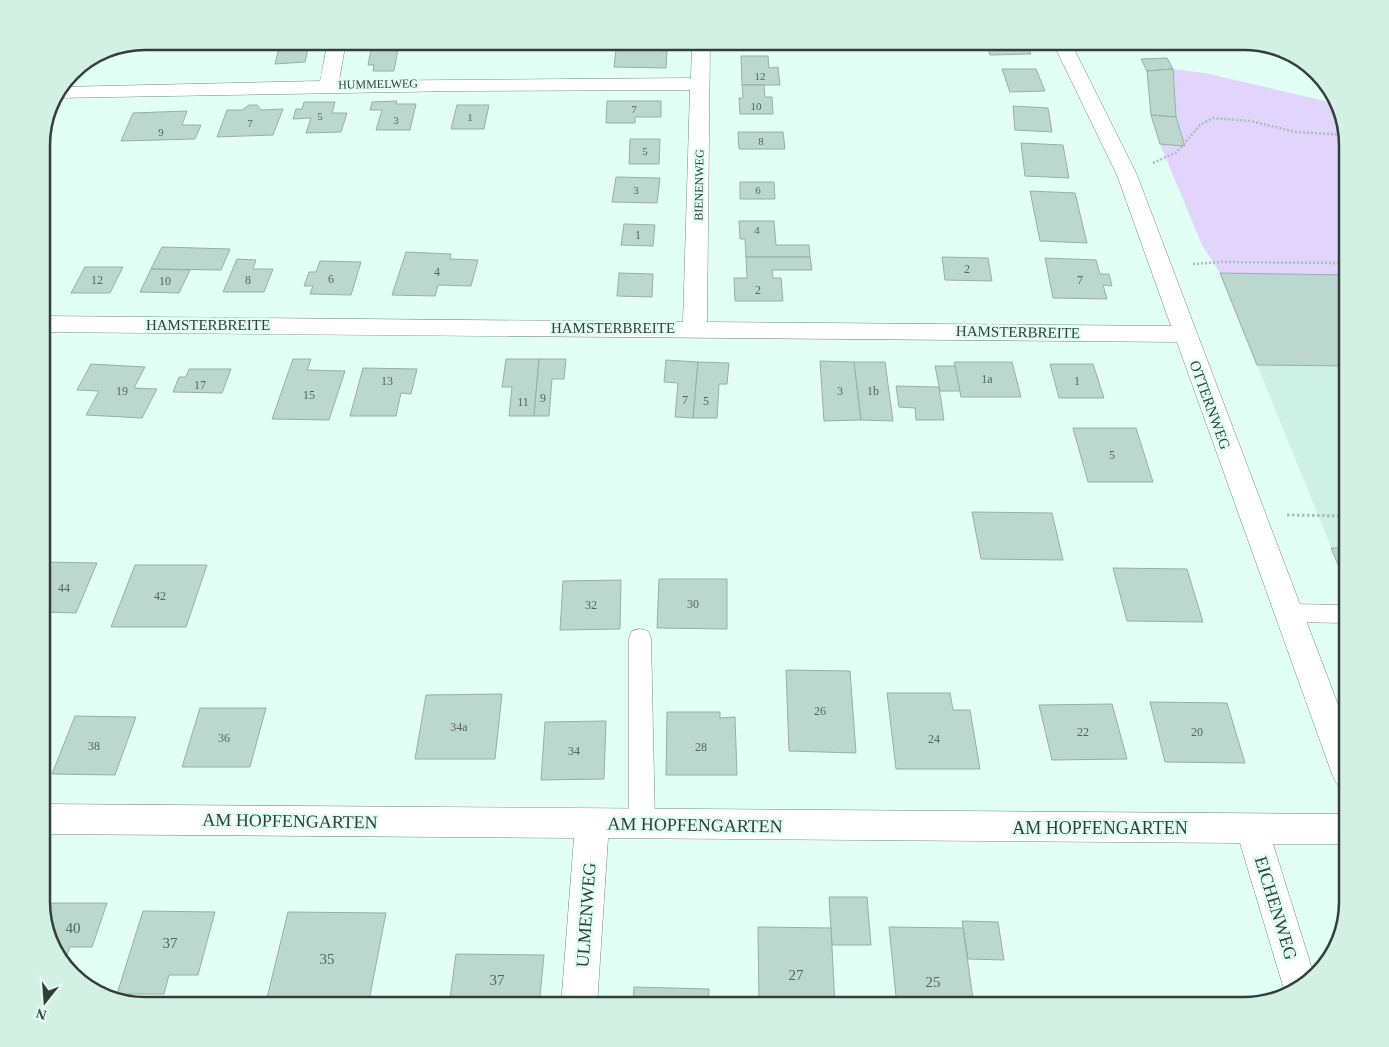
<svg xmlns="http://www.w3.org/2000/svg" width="1389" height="1047" viewBox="0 0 1389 1047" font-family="'Times New Roman',serif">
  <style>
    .built { fill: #cdf2e5 }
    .green { fill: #e2d5fd }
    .building { fill: #bcd8ce; stroke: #95b0a6 }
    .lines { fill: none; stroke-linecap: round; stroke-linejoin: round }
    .lane-casing { stroke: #728c83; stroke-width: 1 }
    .street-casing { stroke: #728c83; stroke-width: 1 }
    .path-far1 { stroke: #a7bfb6; stroke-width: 2.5; stroke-dasharray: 2 2; stroke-linecap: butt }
    .path { stroke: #a7bfb6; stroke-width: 3; stroke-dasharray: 2.5 2.5; stroke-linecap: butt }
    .lane { fill: #fff; fill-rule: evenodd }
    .street { fill: #fff; fill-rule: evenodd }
    .labels { text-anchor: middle; stroke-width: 5; stroke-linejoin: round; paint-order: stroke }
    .far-number-label { font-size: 11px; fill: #566560 }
    .far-street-label { font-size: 12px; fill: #343f3b; stroke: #e1fff4 }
    .number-label { font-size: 12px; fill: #566560 }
    .street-label { font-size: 15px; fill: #343f3b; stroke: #e1fff4 }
    .near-number-label { font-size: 15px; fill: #566560 }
    .near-street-label { font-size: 18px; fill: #343f3b; stroke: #e1fff4 }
    .rim { fill: none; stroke: #343f3b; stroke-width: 2.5 }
  </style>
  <rect width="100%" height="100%" fill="#e1fff4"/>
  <path class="built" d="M1220,273L1348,275V588L1318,515Z"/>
  <path class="green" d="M1173,69L1205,73L1338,104L1348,144V275L1220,273L1202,245L1160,144L1185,145L1176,117Z"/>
  <g class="building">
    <path d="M253,41H306L304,49H308L305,62L275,64L280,43L252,45Z"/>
    <path d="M985,41H1025L1031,54L990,55Z"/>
    <path d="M628,48L667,51L666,68L614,67L616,49H628Z"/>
    <path d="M398,49L394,71H373L374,65H368L371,50Z"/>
    <path d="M741,56H768L769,68L778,67L780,85H742Z"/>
    <path d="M1167,58L1173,69L1147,71L1141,59Z"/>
    <path d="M1002,69H1036L1045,91L1010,92Z"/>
    <path d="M1173,69L1176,117L1151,115L1147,71Z"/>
    <path d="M742,85H764L765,97H772L773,114H740L739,98H743Z"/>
    <path d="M397,101L396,104H416L410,130H376L382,110H370L372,102Z"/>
    <path d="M607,101H661V117H635V123H606Z"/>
    <path d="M304,102H335L332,113H347L341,132L306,133L311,118L293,119L296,109H302Z"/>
    <path d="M249,105H257L261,110L283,109L273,135L217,137L227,110H242Z"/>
    <path d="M457,105H489L484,129H451Z"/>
    <path d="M1013,106L1048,108L1052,132L1015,130Z"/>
    <path d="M187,111L182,125H201L195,139L121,141L133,113Z"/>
    <path d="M1151,115L1176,117L1185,146L1160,144Z"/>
    <path d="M738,132H783L785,149H739Z"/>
    <path d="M630,139H660L659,164H629Z"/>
    <path d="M1021,143L1063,145L1069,178L1025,176Z"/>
    <path d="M616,177L660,178L657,203L612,202Z"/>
    <path d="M740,182H774L775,199H740Z"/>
    <path d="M1030,191L1075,193L1087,243L1040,241Z"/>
    <path d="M739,221H774L776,245H809L810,257H746L745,239H740Z"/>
    <path d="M624,224L655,225L653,246L621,245Z"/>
    <path d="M162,247L230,249L221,270L151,269Z"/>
    <path d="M406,252L451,254L450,259L478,260L471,286L438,285L435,296L392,295Z"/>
    <path d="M746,257H810L812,270H772L773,278H781L783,301H735L734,278H747Z"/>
    <path d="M942,257L988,258L992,281L945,280Z"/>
    <path d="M1045,258L1096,260L1100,274H1109L1112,286L1103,285L1107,299L1053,298Z"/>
    <path d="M237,259L256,260L253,269H273L264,292H223Z"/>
    <path d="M320,261L361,262L351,295L310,294L313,286H304L309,272H316Z"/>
    <path d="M85,267H123L110,293H71Z"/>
    <path d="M151,269L190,270L179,293L140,292Z"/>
    <path d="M619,273L653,274L652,297L617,296Z"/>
    <path d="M1220,273L1348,275V366L1257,365Z"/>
    <path d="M293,359H311L307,370L345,371L329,420L272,419Z"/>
    <path d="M506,359H539L534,416H509L512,387H502Z"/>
    <path d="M539,359H566L564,379H552L549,416H534Z"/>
    <path d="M666,360L698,362L693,418L675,417L678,383L664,382Z"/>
    <path d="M820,361L854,362L861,420L824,421Z"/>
    <path d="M698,362L729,363L727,384H719L717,418H693Z"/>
    <path d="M854,362H885L893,421L861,420Z"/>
    <path d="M954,362H1012L1021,397H961Z"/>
    <path d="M91,364L145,367L134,388L157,389L142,418L86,415L99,391L77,390Z"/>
    <path d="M1050,364H1093L1104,398H1059Z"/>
    <path d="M41,366H50L41,383Z"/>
    <path d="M935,366H955L960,391H940Z"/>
    <path d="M363,368L417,369L411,394L401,393L396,416H350Z"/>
    <path d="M189,369H231L222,393L173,392L179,377H186Z"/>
    <path d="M896,386L939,387L944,420H916L915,408L899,407Z"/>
    <path d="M1073,428H1136L1153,482H1088Z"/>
    <path d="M972,512L1052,513L1063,560L981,559Z"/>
    <path d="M1331,548H1348V588Z"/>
    <path d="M41,562L97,563L76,613L41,612Z"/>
    <path d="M135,565H207L186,627H111Z"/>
    <path d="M1113,568L1187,569L1203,622L1127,621Z"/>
    <path d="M659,579H727V629L657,628Z"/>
    <path d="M621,580L620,629L560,630L563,581Z"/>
    <path d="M786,670L850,671L856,753L789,751Z"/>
    <path d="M887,693H950L953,710H970L980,769H896Z"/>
    <path d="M502,694L495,759H415L426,695Z"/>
    <path d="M1150,702L1227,703L1245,763L1165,762Z"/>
    <path d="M1112,704L1127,759L1052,760L1039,705Z"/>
    <path d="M200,708H266L250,767H182Z"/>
    <path d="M667,712H720V718L735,717L737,775H666Z"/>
    <path d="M75,716L136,717L115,775L52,774Z"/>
    <path d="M606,721L604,779L541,780L545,722Z"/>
    <path d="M829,897H867L871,945H832Z"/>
    <path d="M41,903H107L92,947H70L64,963L52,948Z"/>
    <path d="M143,911L215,912L198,975H169L164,994H117Z"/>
    <path d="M288,912L386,913L368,1006H265Z"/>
    <path d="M962,921L998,922L1004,960L968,959Z"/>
    <path d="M758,927L831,928L835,1006H759Z"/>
    <path d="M889,927L963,928L974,1006H897Z"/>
    <path d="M456,954L544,955L539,1006H449Z"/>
    <path d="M634,987L709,989L708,1006H633Z"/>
  </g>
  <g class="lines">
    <defs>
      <g id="lane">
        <path d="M1288,604L1348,605V623L1288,622L1280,619L1277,613L1280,607Z"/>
        <path d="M640,629L648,631L651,638L655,825L651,833L642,837L633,833L629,825V638L632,631Z"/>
      </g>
      <g id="street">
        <path d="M328,41H346L339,81L691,78L692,41H710L707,322L1171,326L1117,175L1052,41H1070L1137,175L1348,731V788L1337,784L1332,774L1177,342L41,332V316L683,322L690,90L458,91L53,98L61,87L320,81Z"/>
        <path d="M41,804L1348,814V844H1273L1314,975L1286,996L1240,843L608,838L597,1006H561L574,838L41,834Z"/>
      </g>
    </defs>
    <use href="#lane" class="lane-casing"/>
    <use href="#street" class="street-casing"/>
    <g class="path-far1">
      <path d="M1153,163L1177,152L1200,125L1213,118L1250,121L1296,132L1346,135"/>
      <path d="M1193,264L1222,262L1348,263"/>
    </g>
    <path class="path" d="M1287,515L1348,516"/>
    <use href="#lane" class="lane"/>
    <use href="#street" class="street"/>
  </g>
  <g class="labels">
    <g class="far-number-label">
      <text x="760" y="80">12</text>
      <text x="756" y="110">10</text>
      <text x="634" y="113">7</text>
      <text x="320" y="120">5</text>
      <text x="470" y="121">1</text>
      <text x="396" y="124">3</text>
      <text x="250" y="127">7</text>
      <text x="161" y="136">9</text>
      <text x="761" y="145">8</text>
      <text x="645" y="155">5</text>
      <text x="636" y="194">3</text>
      <text x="758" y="194">6</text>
      <text x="757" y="234">4</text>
    </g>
    <g class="far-street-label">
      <text transform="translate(378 84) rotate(-1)" y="4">HUMMELWEG</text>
      <text transform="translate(699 185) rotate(-89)" y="4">BIENENWEG</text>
    </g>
    <g class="number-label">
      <text x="638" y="239">1</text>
      <text x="967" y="273">2</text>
      <text x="437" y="276">4</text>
      <text x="331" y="283">6</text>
      <text x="97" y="284">12</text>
      <text x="248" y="284">8</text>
      <text x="1080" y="284">7</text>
      <text x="165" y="285">10</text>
      <text x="758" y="294">2</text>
      <text x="987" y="383">1a</text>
      <text x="387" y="385">13</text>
      <text x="1077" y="385">1</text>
      <text x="200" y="389">17</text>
      <text x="122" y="395">19</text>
      <text x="840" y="395">3</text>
      <text x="873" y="395">1b</text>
      <text x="309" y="399">15</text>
      <text x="543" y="402">9</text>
      <text x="685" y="404">7</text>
      <text x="706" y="405">5</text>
      <text x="523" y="406">11</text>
      <text x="1112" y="459">5</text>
      <text x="64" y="592">44</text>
      <text x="160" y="600">42</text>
      <text x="693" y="608">30</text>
      <text x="591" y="609">32</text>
      <text x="820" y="715">26</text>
      <text x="459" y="731">34a</text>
      <text x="1083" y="736">22</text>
      <text x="1197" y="736">20</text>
      <text x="224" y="742">36</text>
      <text x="934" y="743">24</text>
      <text x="94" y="750">38</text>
      <text x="701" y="751">28</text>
      <text x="574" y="755">34</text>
    </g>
    <g class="street-label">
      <text x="208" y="330">HAMSTERBREITE</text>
      <text x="613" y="333">HAMSTERBREITE</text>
      <text transform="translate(1018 332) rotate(1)" y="5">HAMSTERBREITE</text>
      <text transform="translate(1210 405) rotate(70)" y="5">OTTERNWEG</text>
    </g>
    <g class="near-number-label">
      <text x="73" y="933">40</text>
      <text x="170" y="948">37</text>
      <text x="327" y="964">35</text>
      <text x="796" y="980">27</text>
      <text x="497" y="985">37</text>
      <text x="933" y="987">25</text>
    </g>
    <g class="near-street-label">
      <text transform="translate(290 821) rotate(1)" y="6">AM HOPFENGARTEN</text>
      <text transform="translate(695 825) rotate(1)" y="6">AM HOPFENGARTEN</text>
      <text x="1100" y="834">AM HOPFENGARTEN</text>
      <text transform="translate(1276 908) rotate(73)" y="6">EICHENWEG</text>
      <text transform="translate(586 915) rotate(-86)" y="6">ULMENWEG</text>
    </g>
  </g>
  <path d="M0 0H1389V1047H0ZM145 50H1244A95 95 0 0 1 1339 145V902A95 95 0 0 1 1244 997H145A95 95 0 0 1 50 902V145A95 95 0 0 1 145 50Z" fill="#d3f0e5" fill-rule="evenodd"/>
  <path class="rim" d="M145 50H1244A95 95 0 0 1 1339 145V902A95 95 0 0 1 1244 997H145A95 95 0 0 1 50 902V145A95 95 0 0 1 145 50Z"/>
  <g transform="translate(45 1002) rotate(197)" stroke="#e1fff4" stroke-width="4" paint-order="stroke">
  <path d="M0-4L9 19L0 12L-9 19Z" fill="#343f3b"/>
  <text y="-8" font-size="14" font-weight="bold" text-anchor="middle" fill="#343f3b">N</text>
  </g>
</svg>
